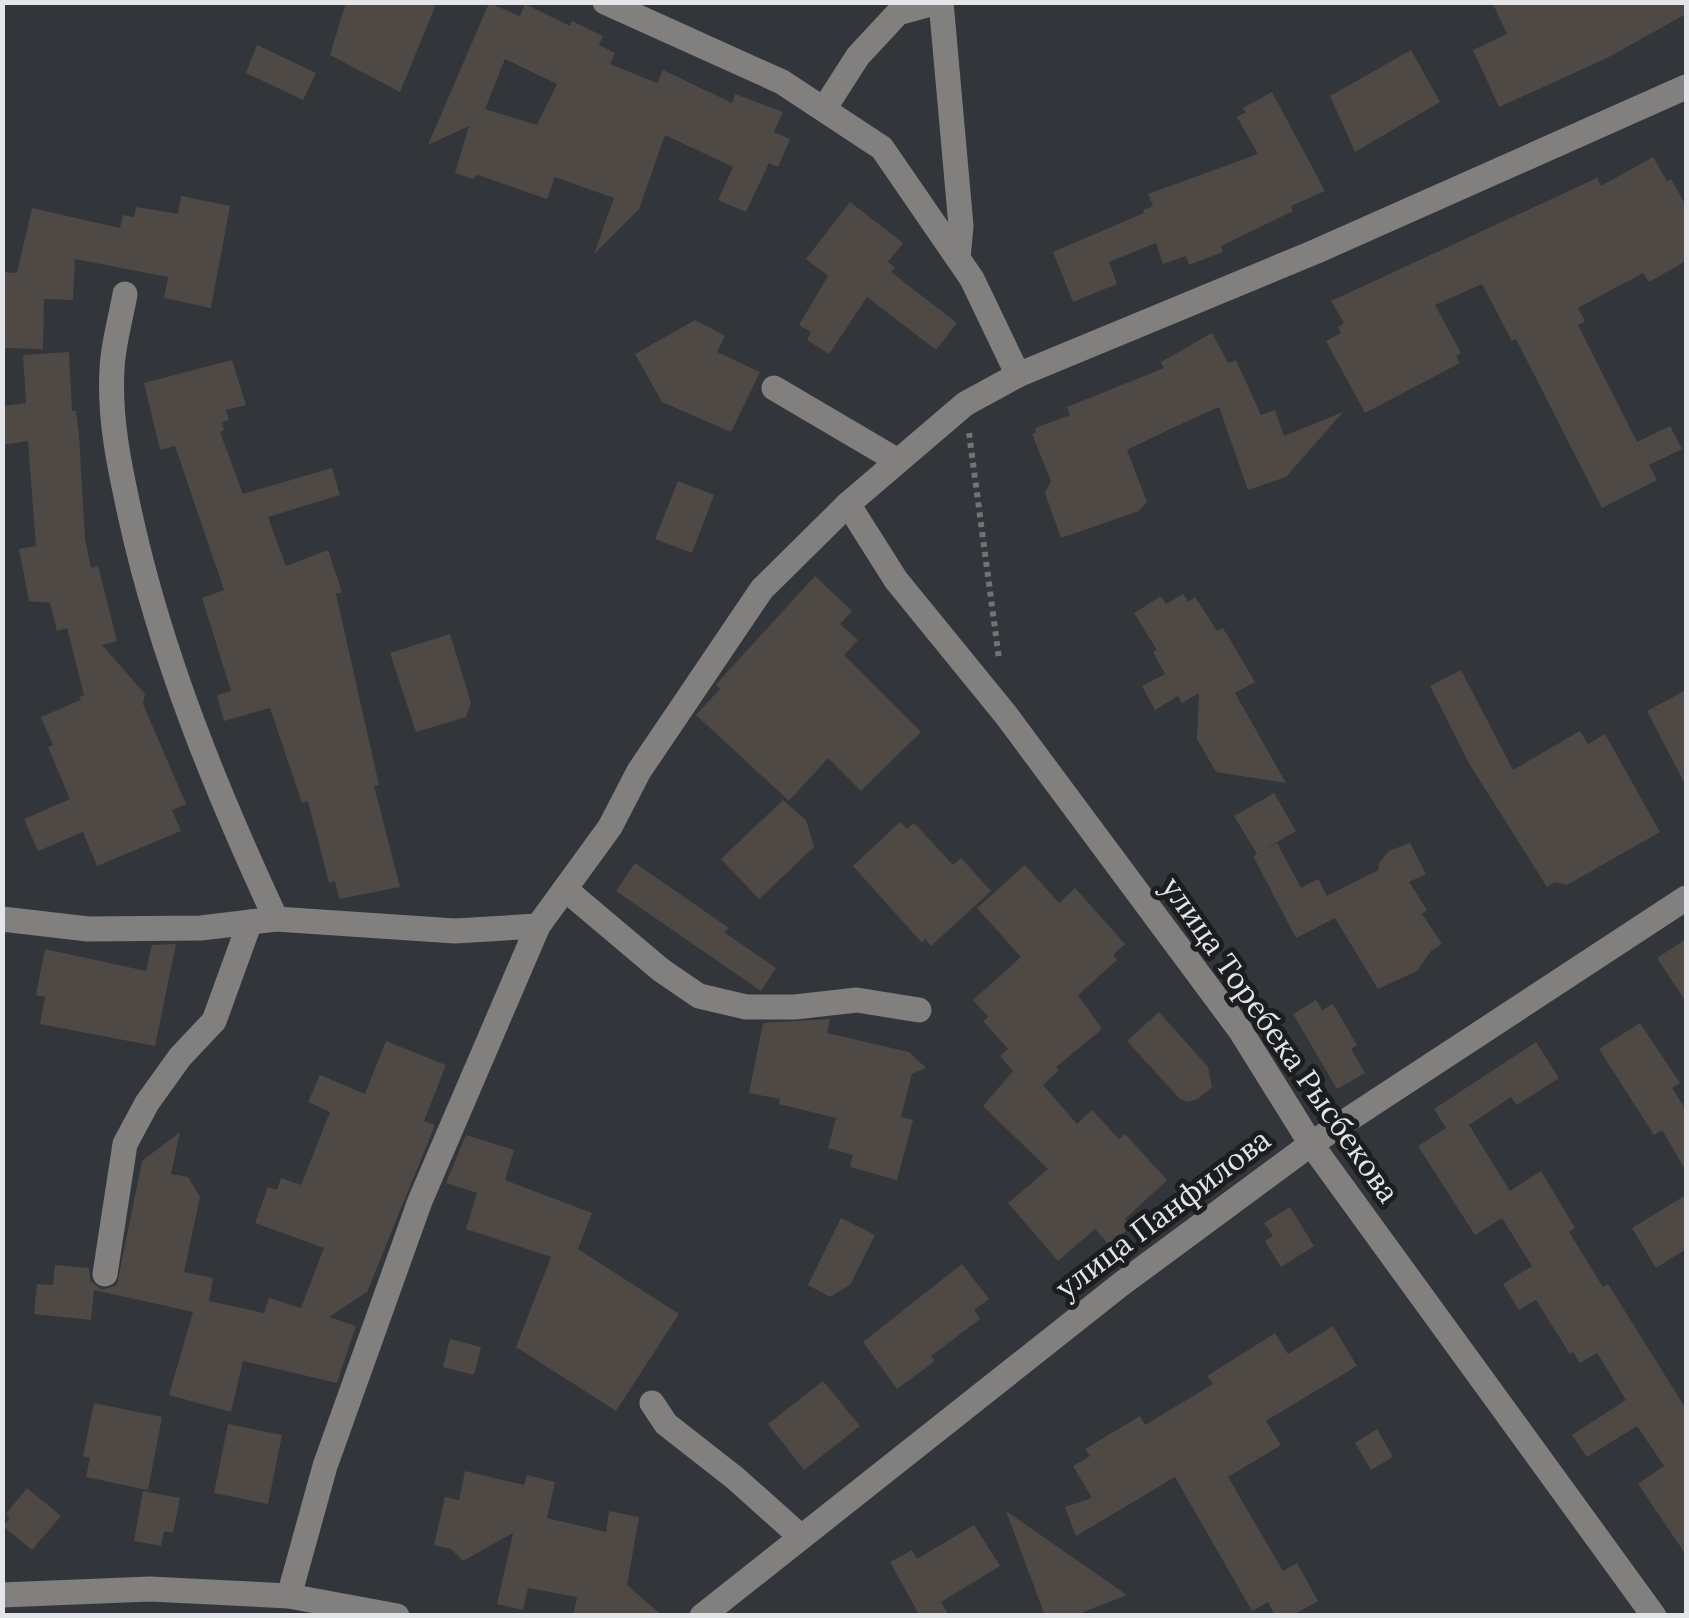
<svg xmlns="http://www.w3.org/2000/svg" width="1689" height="1618" viewBox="0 0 1689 1618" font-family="Lora,serif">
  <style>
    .building { fill: #4e4945; fill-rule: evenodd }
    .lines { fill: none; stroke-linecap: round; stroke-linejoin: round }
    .path { stroke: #707377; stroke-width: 6; stroke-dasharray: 5 5; stroke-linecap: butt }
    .minor { stroke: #827f7f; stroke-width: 25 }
    .labels { text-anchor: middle; stroke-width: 10; stroke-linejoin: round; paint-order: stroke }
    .street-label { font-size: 30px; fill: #e3e5e8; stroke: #1b1d1f }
  </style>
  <rect width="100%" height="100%" fill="#32353a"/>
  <g class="building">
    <path d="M346,2H437L400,92L330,55Z"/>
    <path d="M1492,2H1686V14L1607,58L1499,107L1473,50L1507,34Z"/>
    <path d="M489,3L520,16L525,4L570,26L572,21L603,36L599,45L615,53L610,64L657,83L663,70L732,103L735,94L783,112L774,132L790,139L778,167L769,163L746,212L718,200L733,167L665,135L639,209L594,254L614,198L555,177L547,199L478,175L473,179L455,173L469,126L428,145ZM505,59L557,84L537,125L485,109Z"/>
    <path d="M257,45L316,73L303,100L246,73Z"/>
    <path d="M1411,50L1440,102L1355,152L1330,96Z"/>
    <path d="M1272,92L1325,191L1291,206L1293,211L1221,246L1223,252L1189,265L1186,256L1163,264L1156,243L1109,262L1117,284L1073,302L1053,252L1144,213L1143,210L1153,206L1148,194L1258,154L1237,117L1246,112L1243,108Z"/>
    <path d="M1653,157L1667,181L1671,179L1686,206V261L1649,282L1643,273L1578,308L1585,321L1578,325L1637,442L1670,426L1682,449L1649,465L1657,480L1602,508L1516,339L1512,341L1482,284L1435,305L1461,353L1456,356L1460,363L1365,413L1326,341L1341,333L1338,327L1344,323L1331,301L1597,178L1601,186Z"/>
    <path d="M181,196L230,206L211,308L164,298L168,277L75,259L73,300L44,299L43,349L2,348V272L17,273L32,208L120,228L123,215L134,217L136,207L178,214Z"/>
    <path d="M850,202L903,243L888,262L895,268L891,272L957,323L936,350L867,297L829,354L807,340L811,332L799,325L828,276L806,259Z"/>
    <path d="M695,320L725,336L717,352L760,372L731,432L662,402L635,354Z"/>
    <path d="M1212,333L1228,363L1236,360L1261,415L1275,410L1284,436L1343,412L1286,477L1248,490L1219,407L1172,428L1127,450L1147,502L1139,511L1061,538L1045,493L1051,481L1032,434L1036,432L1035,428L1070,415L1067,407L1164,368L1161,362Z"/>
    <path d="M69,352L72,411H76L79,435L85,539L91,568L98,566L117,641L102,645L145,694L143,704L186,804L172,810L181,831L97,866L83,832L38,851L24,819L70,799L48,747L53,745L41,717L81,700L79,697L84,695L67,628L57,631L50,603L29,601L19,549L36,546L28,441L2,445V406L26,403L23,355Z"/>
    <path d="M232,360L246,405L226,410L229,420L222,422L224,430L220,432L243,494L332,468L340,495L268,517L286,566L328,550L342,592L336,594L379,785L374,786L400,887L339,899L335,881L329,883L308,801L302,803L270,708L224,721L217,695L231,691L202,598L224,590L175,446L160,450L144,383Z"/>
    <path d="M678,481L714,495L692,553L655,539Z"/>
    <path d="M815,576L852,611L840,624L858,640L844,655L921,732L861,791L828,758L789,801L696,715L720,689L716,685L720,680Z"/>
    <path d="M1183,594L1188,602L1195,597L1217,631L1223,628L1255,682L1235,693L1286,783L1216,772L1197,739L1199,693L1182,703L1178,696L1155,710L1142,686L1165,674L1153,652L1157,650L1134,613L1161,596L1166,604Z"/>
    <path d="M450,634L471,703L466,717L416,732L390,653Z"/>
    <path d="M1461,670L1513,770L1580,731L1588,744L1605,734L1660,832L1567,885L1554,882L1547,887L1470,765L1430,686Z"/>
    <path d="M1686,690V786L1647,711Z"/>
    <path d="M1274,793L1296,831L1257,854L1234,816Z"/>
    <path d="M783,800L806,820L814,847L759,899L721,859Z"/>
    <path d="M900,822L907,829L914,823L953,865L961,858L991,891L931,946L925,939L922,943L853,866Z"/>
    <path d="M1277,843L1301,888L1318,879L1327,896L1378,870L1379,863L1389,851L1410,843L1426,874L1409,882L1427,910L1422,914L1442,944L1431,951L1417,971L1378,989L1335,918L1296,938L1253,856Z"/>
    <path d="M635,863L729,928L724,932L776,968L761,991L616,891Z"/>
    <path d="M1025,865L1059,903L1075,888L1125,944L1113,955L1117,960L1078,995L1102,1029L1056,1067L1059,1070L1043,1085L1077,1124L1092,1110L1119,1139L1125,1134L1167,1180L1125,1219L1132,1226L1109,1245L1095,1229L1058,1261L1008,1203L1048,1169L983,1106L1013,1071L1000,1056L1008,1049L983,1021L988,1017L973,1000L1021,957L977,908Z"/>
    <path d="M1686,939V1002L1657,958Z"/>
    <path d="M176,944L155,1046L40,1024L45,997L36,995L45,949L146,971L152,945Z"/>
    <path d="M1316,1000L1322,1010L1333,1004L1357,1045L1351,1049L1365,1073L1337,1089L1293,1014Z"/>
    <path d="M1159,1012L1208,1067L1212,1087L1198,1099L1188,1102L1180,1099L1127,1041Z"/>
    <path d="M830,1019L827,1033L909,1052L926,1068L912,1074L901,1117L913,1120L897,1180L850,1167L853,1155L828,1148L836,1118L779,1104L780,1099L749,1093L763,1023Z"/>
    <path d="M1640,1023L1680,1083L1672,1088L1686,1110V1171L1662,1130L1654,1135L1599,1049Z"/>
    <path d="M386,1041L446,1065L424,1121L435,1125L367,1292L329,1317L356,1326L337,1383L243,1361L231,1412L169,1395L193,1312L94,1290L91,1320L34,1314L37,1284L53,1285L55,1265L89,1268L90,1281L102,1290L117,1285L142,1161L180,1132L171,1174L188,1177L200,1197L184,1272L213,1278L209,1301L264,1313L269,1298L301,1308L324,1248L255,1223L268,1187L277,1190L281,1178L301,1185L330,1112L308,1102L320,1075L365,1094Z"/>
    <path d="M1536,1042L1559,1078L1517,1105L1511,1097L1469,1125L1510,1191L1541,1171L1575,1228L1569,1232L1603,1287L1608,1284L1686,1409V1555L1638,1484L1664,1466L1637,1426L1587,1457L1572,1435L1626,1400L1597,1353L1580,1363L1573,1352L1570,1354L1536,1300L1519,1310L1503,1284L1532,1266L1502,1218L1475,1235L1418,1146L1446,1128L1434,1109Z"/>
    <path d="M466,1135L514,1150L505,1180L592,1213L578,1249L679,1314L616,1411L516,1347L551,1257L466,1229L477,1193L446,1183Z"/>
    <path d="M1686,1195V1249L1656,1268L1632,1228Z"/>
    <path d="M1290,1207L1314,1246L1281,1267L1265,1241L1273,1236L1264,1223Z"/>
    <path d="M841,1218L875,1235L850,1285L830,1297L808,1285Z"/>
    <path d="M962,1264L989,1299L974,1310L980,1319L931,1356L935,1361L897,1389L863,1342Z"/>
    <path d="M1333,1326L1357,1366L1266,1421L1281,1445L1228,1477L1283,1571L1297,1563L1318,1601L1291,1616H1275L1268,1602L1252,1611L1175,1477L1076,1536L1065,1507L1092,1498L1073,1466L1090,1456L1085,1449L1140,1416L1145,1425L1213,1384L1207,1376L1275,1333L1288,1354Z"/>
    <path d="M450,1339L481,1347L474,1375L443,1367Z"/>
    <path d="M823,1381L860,1426L804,1470L768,1424Z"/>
    <path d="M94,1403L162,1417L148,1490L86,1477L90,1458L83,1456Z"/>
    <path d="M228,1424L282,1435L268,1504L214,1493Z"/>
    <path d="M1377,1429L1393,1457L1371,1470L1355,1443Z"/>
    <path d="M465,1471L524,1485L527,1475L555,1482L547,1518L606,1532L609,1511L639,1517L627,1585L663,1616H573L577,1597L528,1588L523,1610L497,1604L513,1533L463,1561L451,1549L434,1545L445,1497L459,1500Z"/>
    <path d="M27,1488L61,1516L32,1550L3,1526L10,1518L6,1514Z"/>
    <path d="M143,1491L180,1498L173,1533L164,1531L161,1546L134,1541Z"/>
    <path d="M1006,1511L1127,1595L1073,1616H1045Z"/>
    <path d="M974,1525L1000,1566L941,1602L949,1616H920L890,1562L912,1550L917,1559Z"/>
  </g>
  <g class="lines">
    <path class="path" d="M969,433L999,659"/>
    <g class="minor">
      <path d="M605,2L782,82L882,148L972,279L1018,375"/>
      <path d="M941,2L961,226L958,258"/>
      <path d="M824,109L858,56L898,13L938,2"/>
      <path d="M125,294C121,318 113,344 112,369C109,420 120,469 131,519C162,658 216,790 276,919"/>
      <path d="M774,388L898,461"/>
      <path d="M848,504L896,580L1006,715L1240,1030L1311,1144L1654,1616"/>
      <path d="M565,889L661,970L699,996L746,1007H795L857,1000L919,1010"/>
      <path d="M2,919L88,929L201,928L276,919L455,931L538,926"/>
      <path d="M105,1274L125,1144L147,1103L180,1057L214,1021L250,922"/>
      <path d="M652,1403L666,1424L735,1478L801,1537"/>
      <path d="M2,1595L150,1589L289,1596L397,1616"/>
      <path d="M289,1596L325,1466L420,1201L538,926L610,827L639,771L762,589L848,504L965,404L1018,375L1317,251L1686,87"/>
      <path d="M702,1616L1120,1285L1311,1144L1686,898"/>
    </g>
  </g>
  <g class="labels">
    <g class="street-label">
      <text transform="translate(1280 1040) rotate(55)" y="10">улица Торебека Рысбекова</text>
      <text transform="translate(1163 1214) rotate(-37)" y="10">улица Панфилова</text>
    </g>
  </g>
  <rect width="1689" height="1618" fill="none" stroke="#e3e5e8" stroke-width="10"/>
</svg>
